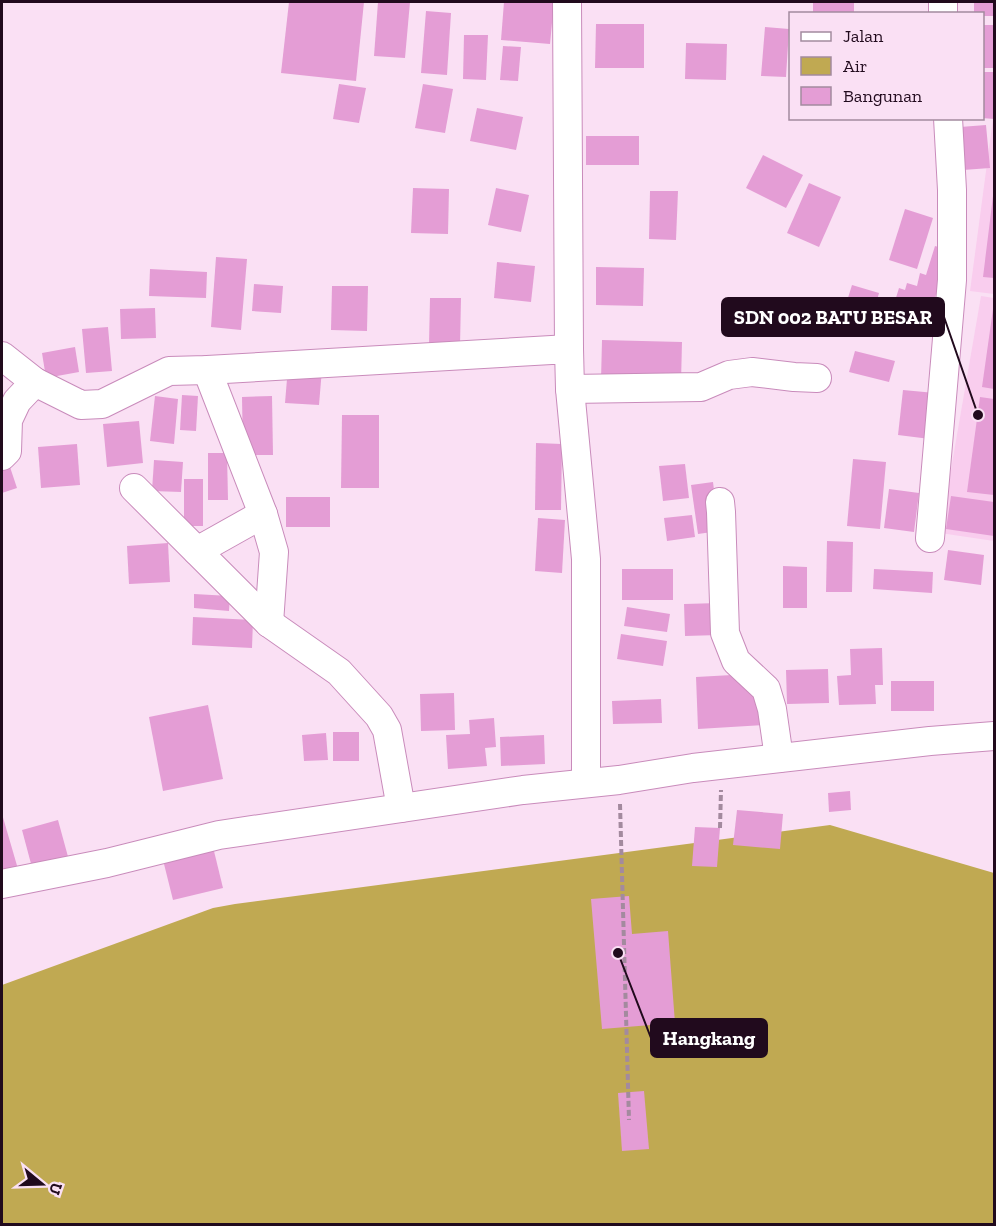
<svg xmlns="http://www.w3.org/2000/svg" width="996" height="1226" viewBox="0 0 996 1226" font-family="'Zilla Slab',serif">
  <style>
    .built { fill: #f9cdee }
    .water { fill: #c0a952 }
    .building { fill: #e49dd5 }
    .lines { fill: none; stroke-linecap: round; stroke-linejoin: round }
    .minor-casing { stroke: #c98bbb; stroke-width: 30 }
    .path { stroke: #a38a9e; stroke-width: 4; stroke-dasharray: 6 3; stroke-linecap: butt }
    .minor { stroke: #fff; stroke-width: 28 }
    .leader { fill: none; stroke: #210a1d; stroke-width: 2 }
    .callout-dot { fill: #210a1d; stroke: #fae0f4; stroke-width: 2 }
    .callout { fill: #210a1d; stroke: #210a1d; stroke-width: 2 }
    .callout-label { font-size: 20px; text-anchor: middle; font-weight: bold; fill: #fff }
  </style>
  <rect width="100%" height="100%" fill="#fae0f4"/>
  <g class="built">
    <path d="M994,111V294L970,291Z"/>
    <path d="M981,296L994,298V541L940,533Z"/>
  </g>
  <path class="water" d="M830,825L994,873V1224H2V985L213,908L235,904Z"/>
  <g class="building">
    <path d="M289,2H364L356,81L281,73Z"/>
    <path d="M378,2H410L405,58L374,56Z"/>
    <path d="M504,2H554L550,44L501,40Z"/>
    <rect x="813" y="2" width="41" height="11"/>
    <path d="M974,2H994V16H982V14H974Z"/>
    <path d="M426,11L451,13L447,75L421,73Z"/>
    <path d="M596,24H644V68H595Z"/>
    <rect x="982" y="25" width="12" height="43"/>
    <path d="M765,27L789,29L786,77L761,76Z"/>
    <path d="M464,35H488L486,80L463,79Z"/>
    <path d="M686,43L727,44L726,80L685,79Z"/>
    <path d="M503,46L521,47L518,81L500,80Z"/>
    <path d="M982,72H994V119L982,118Z"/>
    <path d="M339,84L366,88L359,123L333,119Z"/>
    <path d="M423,84L453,89L445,133L415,128Z"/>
    <path d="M477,108L523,117L516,150L470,141Z"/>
    <path d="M986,125L990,168L963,170L960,127Z"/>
    <rect x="586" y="136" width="53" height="29"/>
    <path d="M763,155L803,175L786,208L746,188Z"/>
    <path d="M809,183L841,197L819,247L787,233Z"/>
    <path d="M413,188L449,189L448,234L411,233Z"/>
    <path d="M496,188L529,195L521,232L488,225Z"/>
    <path d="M650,191H678L676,240L649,239Z"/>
    <path d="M993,196H994V278L983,277Z"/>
    <path d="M905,209L933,218L917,269L889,260Z"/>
    <path d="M935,246L949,250L931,311L895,301L899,288L905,290L907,283L917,286L920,273L926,275Z"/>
    <path d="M216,257L247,259L241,330L211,327Z"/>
    <path d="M497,262L535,266L531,302L494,298Z"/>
    <path d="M596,267L644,268L643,306L596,305Z"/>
    <path d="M150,269L207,272L206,298L149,296Z"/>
    <path d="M254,284L283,286L281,313L252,311Z"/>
    <path d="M852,285L879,293L870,325L842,317Z"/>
    <path d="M332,286H368L367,331L331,330Z"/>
    <path d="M430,298H461L460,346L429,345Z"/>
    <path d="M155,308L156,338L121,339L120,309Z"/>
    <path d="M993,309H994V389L982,387Z"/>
    <path d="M108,327L112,371L86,373L82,329Z"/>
    <path d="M602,340L682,342L681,383L601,380Z"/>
    <path d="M75,347L79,372L46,378L42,353Z"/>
    <path d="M855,351L895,361L889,382L849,372Z"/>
    <path d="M288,367L322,369L319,405L285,403Z"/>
    <path d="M903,390L935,393L930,439L898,435Z"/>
    <path d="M182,395L198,396L196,431L180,430Z"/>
    <path d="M155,396L178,399L174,444L150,441Z"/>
    <path d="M272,396L273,455H243L242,397Z"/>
    <path d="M980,397L994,399V495L967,492Z"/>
    <path d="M342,415H379V488H341Z"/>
    <path d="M139,421L143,463L107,467L103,424Z"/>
    <path d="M536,443L562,444L561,510H535Z"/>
    <path d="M77,444L80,485L41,488L38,447Z"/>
    <path d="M208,453H227L228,500H208Z"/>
    <path d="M853,459L886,462L880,529L847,526Z"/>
    <path d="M154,460L183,462L181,492L152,491Z"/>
    <path d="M8,461L17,488L2,493V463Z"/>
    <path d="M685,464L689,498L663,501L659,466Z"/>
    <rect x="184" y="479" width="19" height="47"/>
    <path d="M713,482L719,531L698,534L691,485Z"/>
    <path d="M889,489L919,493L914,532L884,528Z"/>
    <path d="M951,496L994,502V536L946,529Z"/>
    <rect x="286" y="497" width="44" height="30"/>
    <path d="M692,515L695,537L667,541L664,518Z"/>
    <path d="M538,518L565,520L562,573L535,571Z"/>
    <path d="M827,541L853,542L852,592H826Z"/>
    <path d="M168,543L170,582L129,584L127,546Z"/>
    <path d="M948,550L984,555L981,585L944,580Z"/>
    <path d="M783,566L807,567V608H783Z"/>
    <rect x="622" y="569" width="51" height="31"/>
    <path d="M874,569L933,572L932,593L873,589Z"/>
    <path d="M194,594L230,596L229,611L194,608Z"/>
    <path d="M719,603V635L685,636L684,604Z"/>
    <path d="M627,607L670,614L667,632L624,626Z"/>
    <path d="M193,617L253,620L252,648L192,645Z"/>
    <path d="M621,634L667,641L663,666L617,659Z"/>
    <path d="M882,648L883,685H875L876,704L839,705L837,676L851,675L850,649Z"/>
    <path d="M828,669L829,703L787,704L786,670Z"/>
    <path d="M750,674L766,725L698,729L696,677Z"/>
    <rect x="891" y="681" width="43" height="30"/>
    <path d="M454,693L455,730L421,731L420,694Z"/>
    <path d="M661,699L662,723L613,724L612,701Z"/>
    <path d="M208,705L223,779L163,791L149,717Z"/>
    <path d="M494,718L496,747L485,748L487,766L448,769L446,735L470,734L469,720Z"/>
    <rect x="333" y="732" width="26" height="29"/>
    <path d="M326,733L328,760L304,761L302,735Z"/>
    <path d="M544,735L545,764L501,766L500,737Z"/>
    <path d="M850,791L851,810L829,812L828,793Z"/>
    <path d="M737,810L783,814L780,849L733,845Z"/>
    <path d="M2,814L18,869L2,873Z"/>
    <path d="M58,820L70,864L34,875L22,830Z"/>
    <path d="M695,827L720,828L717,867L692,866Z"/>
    <path d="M213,847L223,888L173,900L163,860Z"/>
    <path d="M629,896L632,934L668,931L675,1023L602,1029L591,899Z"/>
    <path d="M644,1091L649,1149L622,1151L618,1093Z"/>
  </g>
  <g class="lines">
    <defs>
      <g id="minor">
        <path d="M567,2L569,349"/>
        <path d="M943,2V14"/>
        <path d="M2,356L35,382L81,405L102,404L169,371L207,370L569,349L570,389L586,559V783"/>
        <path d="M207,370L263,514L274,552L269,623"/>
        <path d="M570,389L701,387L729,375L752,372L794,377L817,378"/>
        <path d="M2,456L7,451L8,420L17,401L35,382"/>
        <path d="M134,488L269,623L339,672L379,716L387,730L401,808"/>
        <path d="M720,502L721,512L725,633L736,661L766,689L772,709L779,758"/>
        <path d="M930,538L952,280V190L948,118"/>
        <path d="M197,551L263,514"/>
        <path d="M2,884L107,863L219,835L523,790L619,780L693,768L930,741L994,736"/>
      </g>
    </defs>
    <use href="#minor" class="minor-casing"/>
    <g class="path">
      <path d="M620,804L629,1120"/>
      <path d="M720,828L721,790"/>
    </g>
    <use href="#minor" class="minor"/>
  </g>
  <path class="leader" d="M978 415L944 317M618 953L651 1038"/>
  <g class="callout-dot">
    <circle cx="978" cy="415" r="6"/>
    <circle cx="618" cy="953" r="6"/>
  </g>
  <g class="callout">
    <rect x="722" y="298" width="222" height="38" rx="6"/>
    <rect x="651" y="1019" width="116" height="38" rx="6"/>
  </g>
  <g class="callout-label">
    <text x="833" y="324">SDN 002 BATU BESAR</text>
    <text x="709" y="1045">Hangkang</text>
  </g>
  <rect width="996" height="1226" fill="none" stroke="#210a1d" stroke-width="6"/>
  <rect x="789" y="12" width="195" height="108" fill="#fae0f4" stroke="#a38a9e" stroke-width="1.5"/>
  <rect x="801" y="32" width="30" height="9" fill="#ffffff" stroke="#a38a9e" stroke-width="1.5"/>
  <text x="843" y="42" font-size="18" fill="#210a1d">Jalan</text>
  <rect x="801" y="57" width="30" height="18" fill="#c0a952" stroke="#a38a9e" stroke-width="1.5"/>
  <text x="843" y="72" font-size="18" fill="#210a1d">Air</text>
  <rect x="801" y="87" width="30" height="18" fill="#e49dd5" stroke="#a38a9e" stroke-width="1.5"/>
  <text x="843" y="102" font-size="18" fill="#210a1d">Bangunan</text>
  <g transform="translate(42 1184) rotate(109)" stroke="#fae0f4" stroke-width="4.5" paint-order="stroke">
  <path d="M0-4.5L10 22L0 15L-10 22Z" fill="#210a1d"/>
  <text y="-9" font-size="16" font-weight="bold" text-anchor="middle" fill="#210a1d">U</text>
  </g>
</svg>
